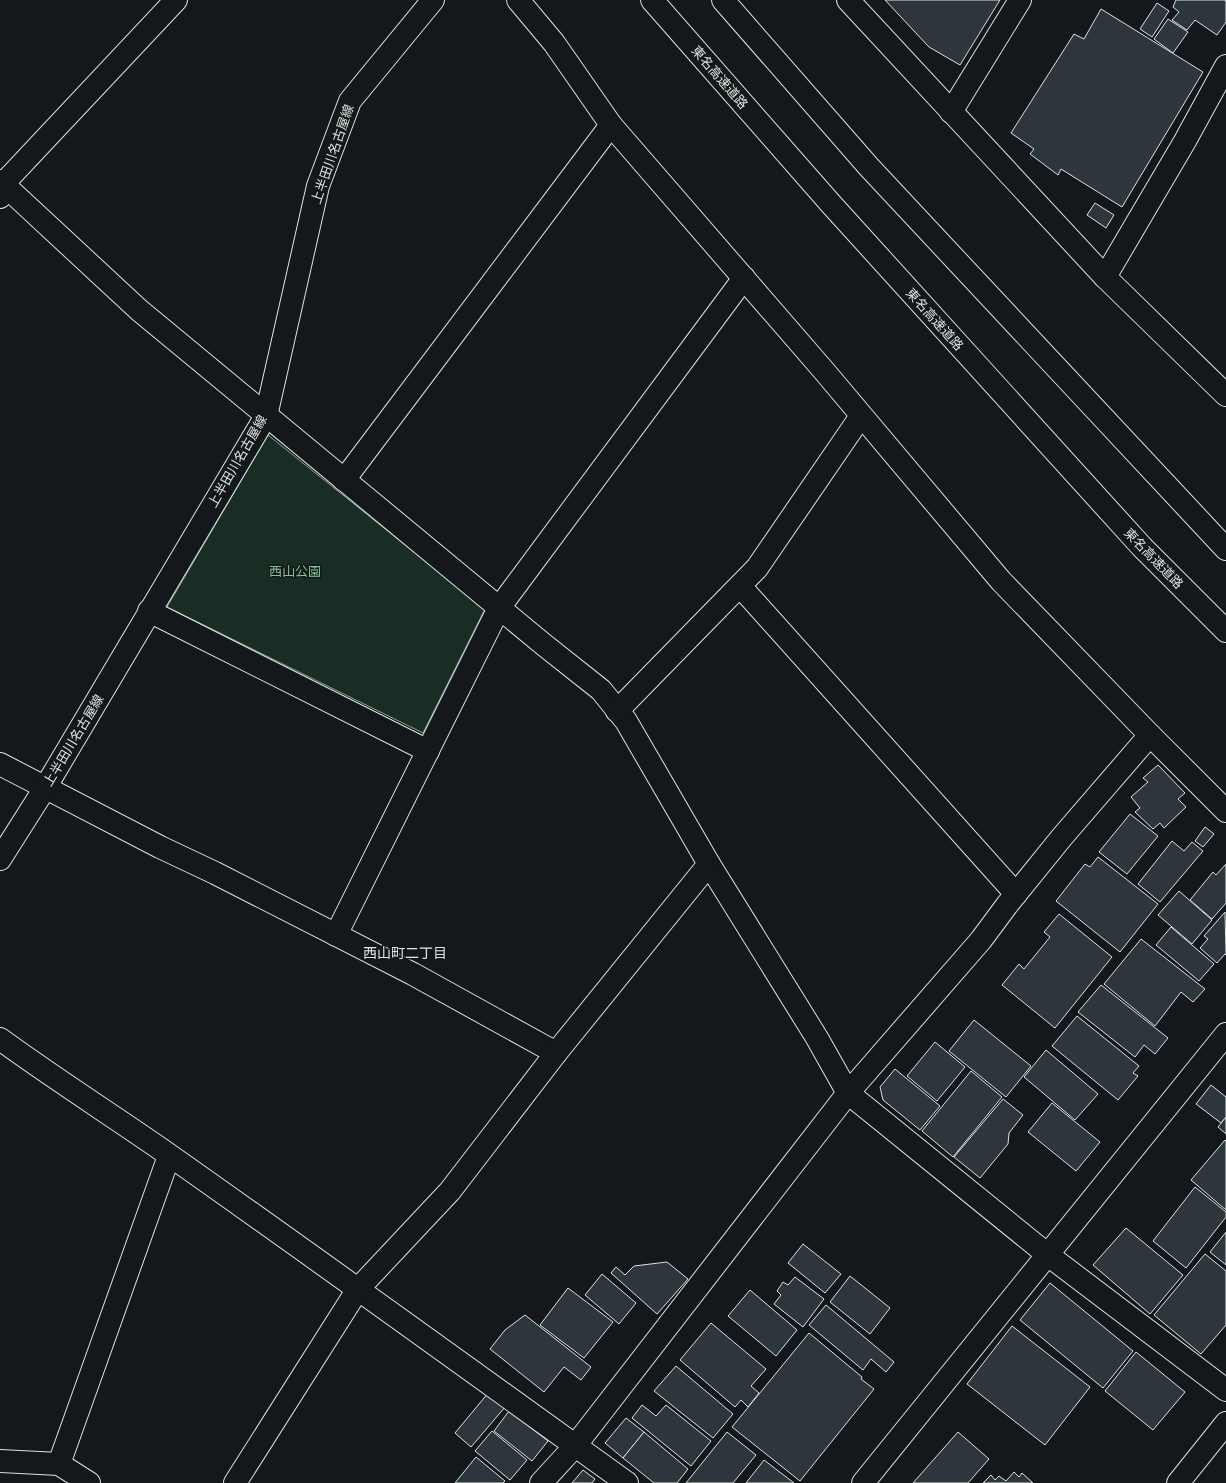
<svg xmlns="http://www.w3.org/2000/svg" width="1226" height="1483" viewBox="0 0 1226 1483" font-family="Manrope,'Noto Sans JP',sans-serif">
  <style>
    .green { fill: #1a2d24; stroke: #939e99 }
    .building { fill: #2c363c; stroke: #d8e6dc }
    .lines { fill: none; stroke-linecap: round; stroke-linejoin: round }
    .street-casing { stroke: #d8e6dc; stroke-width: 24 }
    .secondary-casing { stroke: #d8e6dc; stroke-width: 24 }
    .highway-casing { stroke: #d8e6dc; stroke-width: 24 }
    .street { stroke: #14181c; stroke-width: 22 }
    .secondary { stroke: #14181c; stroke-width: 22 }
    .highway { stroke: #14181c; stroke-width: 22 }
    .labels { text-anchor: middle; stroke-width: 3; stroke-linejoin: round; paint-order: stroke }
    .street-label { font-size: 13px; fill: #d8e6dc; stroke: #14181c }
    .park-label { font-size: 13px; fill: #8ac095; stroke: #14181c }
    .neighbourhood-label { font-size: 14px; fill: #d8e6dc; stroke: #14181c }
  </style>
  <rect width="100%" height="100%" fill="#14181c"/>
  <path class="green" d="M268,435L485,609L423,733L167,607Z"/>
  <g class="building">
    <path d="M885,0H1000L960,65L929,47Z"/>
    <path d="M1176,0H1224L1226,1V22L1217,35L1195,20L1187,30L1172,20L1179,12L1173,7Z"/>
    <path d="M1157,3L1169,11L1152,37L1140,29Z"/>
    <path d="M1101,9L1203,72L1122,207L1061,169L1058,175L1030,154L1034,149L1011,133L1074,34L1084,39Z"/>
    <path d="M1168,19L1188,32L1173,53L1154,39Z"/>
    <path d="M1095,203L1114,215L1106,228L1087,215Z"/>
    <path d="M1158,765L1185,793L1178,799L1186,807L1164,828L1160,823L1153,829L1135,812L1140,808L1131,797L1148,782L1143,778Z"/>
    <path d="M1130,814L1158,836L1127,874L1099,852Z"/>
    <path d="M1205,827L1214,834L1203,847L1195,841Z"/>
    <path d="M1172,841L1184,851L1192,842L1203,851L1160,902L1138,884Z"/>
    <path d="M1098,857L1158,904L1120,952L1056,901L1085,864L1090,867Z"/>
    <path d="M1226,864V903L1212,919L1190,900L1213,872L1216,875Z"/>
    <path d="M1179,891L1212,920L1192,944L1158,915Z"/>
    <path d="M1225,912L1226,955L1225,954L1217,963L1200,948L1208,939L1204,936Z"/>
    <path d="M1059,914L1112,957L1055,1028L1002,985L1019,964L1024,969L1050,937L1044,932Z"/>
    <path d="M1171,927L1214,964L1199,981L1156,945Z"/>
    <path d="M1141,939L1205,989L1193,1002L1181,992L1155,1026L1104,984Z"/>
    <path d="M1101,985L1168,1038L1155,1054L1144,1045L1135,1057L1078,1012Z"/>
    <path d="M1077,1016L1139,1066L1133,1073L1138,1076L1118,1100L1052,1046Z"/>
    <path d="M974,1020L1031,1066L1006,1097L949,1051Z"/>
    <path d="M935,1042L965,1067L937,1101L907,1076Z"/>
    <path d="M1046,1050L1098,1094L1075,1120L1024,1077Z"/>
    <path d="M895,1069L940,1106L920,1130L883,1100L880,1087Z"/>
    <path d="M971,1071L1002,1097L953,1157L922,1131Z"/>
    <path d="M1211,1085L1226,1097V1117L1221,1123L1196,1104Z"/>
    <path d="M1003,1099L1023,1115L1009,1133L1008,1144L980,1178L954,1157Z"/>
    <path d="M1052,1103L1100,1142L1076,1171L1028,1132Z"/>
    <path d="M1226,1117V1134L1218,1127Z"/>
    <path d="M1225,1140L1226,1141V1210L1191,1180Z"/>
    <path d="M1195,1187L1226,1212V1217L1186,1268L1153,1241Z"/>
    <path d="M1126,1228L1183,1275L1150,1314L1093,1265Z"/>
    <path d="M1226,1232V1265L1210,1252Z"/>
    <path d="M803,1244L841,1274L825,1293L788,1263Z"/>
    <path d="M1205,1254L1226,1271V1325L1201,1354L1154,1315Z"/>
    <path d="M667,1262L688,1279L657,1314L611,1273L616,1267L625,1275L634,1266Z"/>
    <path d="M602,1274L636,1303L619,1324L585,1295Z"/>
    <path d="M850,1276L890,1308L870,1334L830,1302Z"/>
    <path d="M795,1277L824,1299L803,1327L774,1304L781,1295L777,1291L783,1282L788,1285Z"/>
    <path d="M1050,1283L1133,1351L1103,1388L1020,1320Z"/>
    <path d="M568,1288L613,1322L584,1358L540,1325Z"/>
    <path d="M750,1290L797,1330L776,1356L728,1316Z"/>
    <path d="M826,1305L894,1362L886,1372L871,1359L863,1370L809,1325Z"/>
    <path d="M525,1315L591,1367L581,1380L564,1367L544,1392L490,1349L505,1330Z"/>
    <path d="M711,1323L766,1369L751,1386L759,1393L748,1407L741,1400L735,1407L680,1360Z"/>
    <path d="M1012,1326L1090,1387L1045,1445L967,1384Z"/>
    <path d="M809,1333L862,1377L861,1379L874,1389L800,1481L732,1427Z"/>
    <path d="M1136,1352L1185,1392L1153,1430L1105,1391Z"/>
    <path d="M676,1366L733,1414L713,1438L654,1391Z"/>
    <path d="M489,1392L506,1406L471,1447L455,1433Z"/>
    <path d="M642,1405L656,1416L666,1405L711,1441L691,1466L632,1418Z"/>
    <path d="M509,1411L548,1441L532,1461L494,1431Z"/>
    <path d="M626,1418L644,1432L623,1458L605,1443Z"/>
    <path d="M492,1431L527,1460L510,1480L475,1451Z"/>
    <path d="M644,1432L688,1469L677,1483H654L623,1458Z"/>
    <path d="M727,1432L756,1455L733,1483H686Z"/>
    <path d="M958,1432L989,1459L968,1483H913Z"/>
    <path d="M476,1457L505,1481L503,1483H455Z"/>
    <path d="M764,1460L794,1483H746Z"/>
    <path d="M583,1470L595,1479L592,1483H572Z"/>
    <path d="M1014,1472L1019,1477L1022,1473L1033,1483H983L991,1475L995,1480L999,1476L1006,1481Z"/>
  </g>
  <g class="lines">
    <defs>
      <g id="street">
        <path d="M518,0L554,43L611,125L825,372L1001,581L1150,735L1226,811"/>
        <path d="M848,0L1105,277L1226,395"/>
        <path d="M951,112L1020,0"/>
        <path d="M0,181L139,310L543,644L601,690L626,721L709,864L817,1038L848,1093L1048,1255L1226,1390"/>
        <path d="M0,197L3,184L176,0"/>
        <path d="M1105,277L1185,141L1226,66"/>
        <path d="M344,480L611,125"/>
        <path d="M740,586L1016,894"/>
        <path d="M149,611L428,751"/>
        <path d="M617,711L757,568L861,416"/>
        <path d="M0,764L160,847L215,873L413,974L556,1053"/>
        <path d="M336,935L499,608L744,278"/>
        <path d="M0,1039C56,1080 115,1117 172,1157C324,1264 476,1374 627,1483"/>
        <path d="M0,1461L59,1464L89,1483"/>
        <path d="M59,1464L169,1156"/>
        <path d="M235,1483L358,1289L450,1191L556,1053L709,864"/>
        <path d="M541,1483L575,1446L848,1093L981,940L1007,905L1062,837L1150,735"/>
        <path d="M1178,1483L1226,1423"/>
      </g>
      <g id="secondary">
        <path d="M0,859L45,788L266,416L318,186L350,101L433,0"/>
        <path d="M863,1483L1226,1034"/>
      </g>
      <g id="highway">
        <path d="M652,0L831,204L1142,547L1226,631"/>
        <path d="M723,0L869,167L1226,549"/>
      </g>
    </defs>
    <use href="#street" class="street-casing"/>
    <use href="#secondary" class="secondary-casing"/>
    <use href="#highway" class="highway-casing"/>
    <use href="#street" class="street"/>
    <use href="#secondary" class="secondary"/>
    <use href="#highway" class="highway"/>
  </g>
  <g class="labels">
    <g class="street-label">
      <text transform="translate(720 77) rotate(49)" y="5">東名高速道路</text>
      <text transform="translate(332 154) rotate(-71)" y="5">上半田川名古屋線</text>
      <text transform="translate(935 319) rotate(48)" y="5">東名高速道路</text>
      <text transform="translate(237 461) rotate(-60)" y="5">上半田川名古屋線</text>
      <text transform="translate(1154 558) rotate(46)" y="5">東名高速道路</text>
      <text transform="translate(73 740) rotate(-59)" y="5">上半田川名古屋線</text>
    </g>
    <g class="park-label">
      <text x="295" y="576">西山公園</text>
    </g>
    <g class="neighbourhood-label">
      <text x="405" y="958">西山町二丁目</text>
    </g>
  </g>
</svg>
